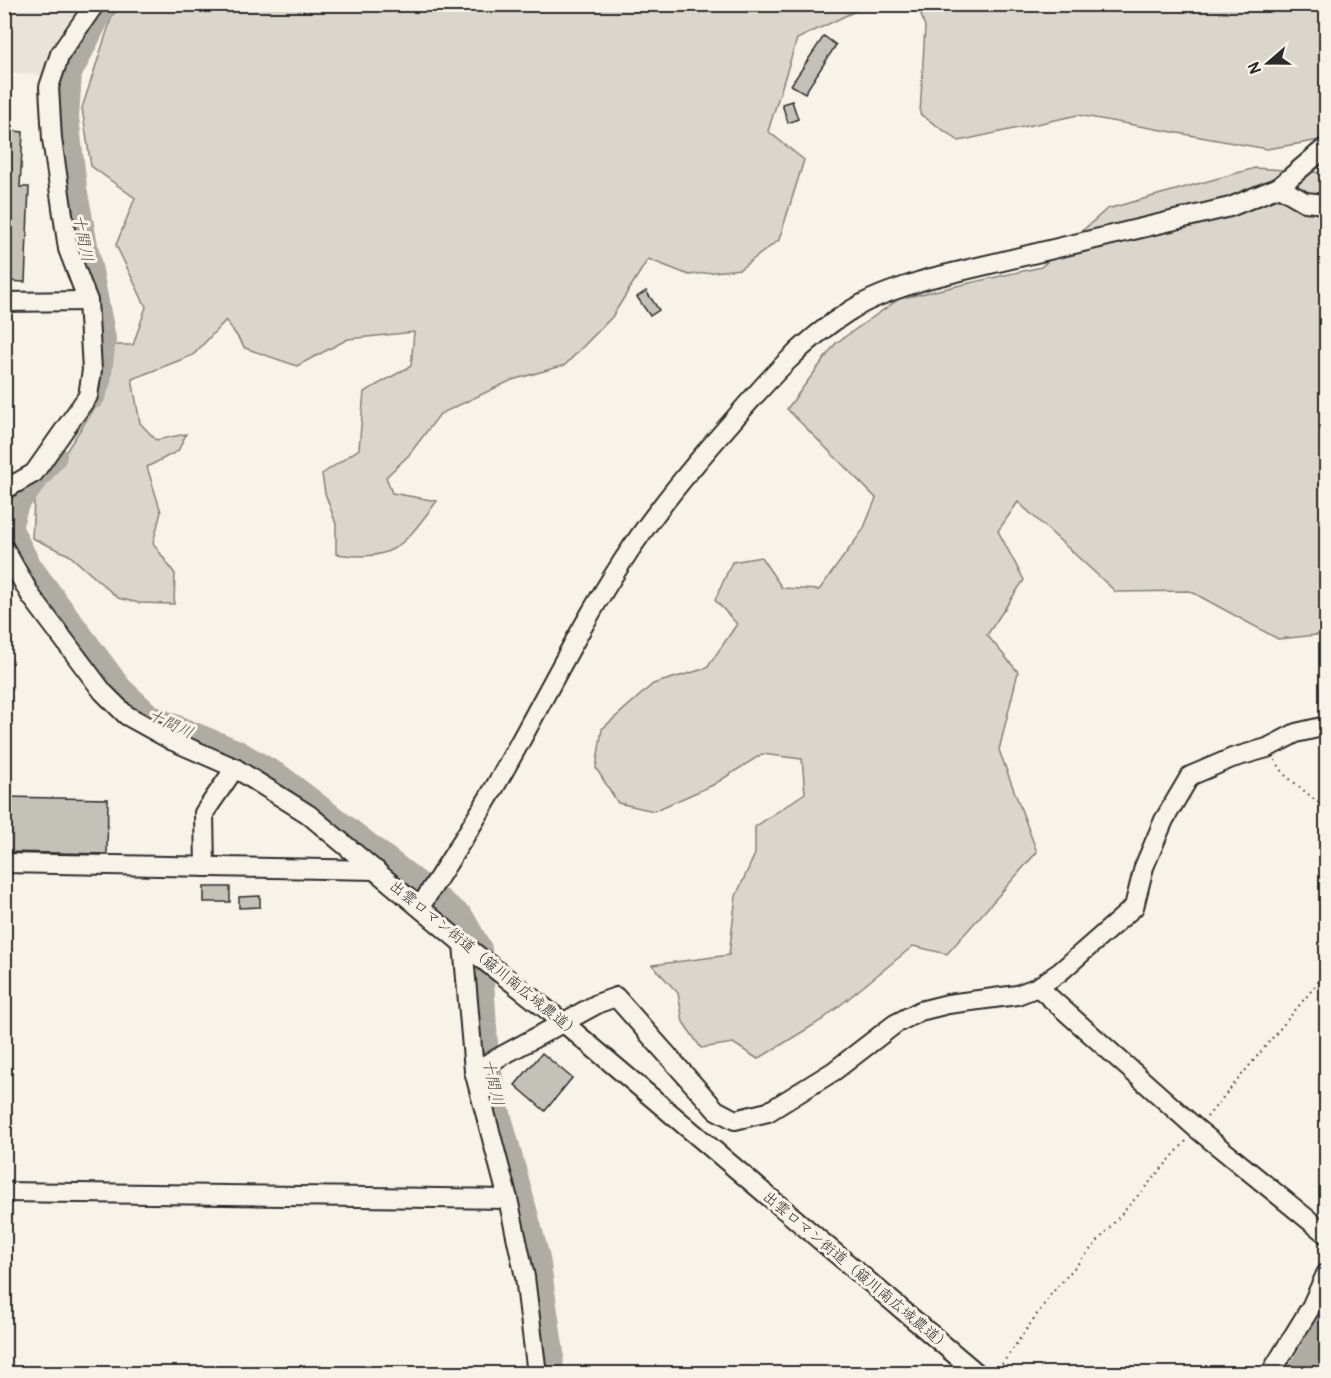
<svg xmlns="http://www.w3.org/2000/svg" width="1331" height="1378" viewBox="0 0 1331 1378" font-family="Pangolin,'Klee One',sans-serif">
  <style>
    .built { fill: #e8e4da }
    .green { fill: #dad6cc; stroke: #82807c; stroke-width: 1.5 }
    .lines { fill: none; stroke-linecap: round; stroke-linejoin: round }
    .river { stroke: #afaca4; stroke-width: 24 }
    .building { fill: #c4c1b9; stroke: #2b2b2b; stroke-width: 1.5 }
    .minor-casing { stroke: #2b2b2b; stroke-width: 22 }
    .path { stroke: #2b2b2b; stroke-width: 2; stroke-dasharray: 1.5 4.5; stroke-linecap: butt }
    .minor { stroke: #f7f3e8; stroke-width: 18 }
    .labels { text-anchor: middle; stroke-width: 6; stroke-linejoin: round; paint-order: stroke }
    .street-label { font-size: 15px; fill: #2b2b2b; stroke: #f7f3e8 }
    .water-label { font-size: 16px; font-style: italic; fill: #53524f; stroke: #f7f3e8 }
  </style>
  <rect width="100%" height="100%" fill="#f7f3e8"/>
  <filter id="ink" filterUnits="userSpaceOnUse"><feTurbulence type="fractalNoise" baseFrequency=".0167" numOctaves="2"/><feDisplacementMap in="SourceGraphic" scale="12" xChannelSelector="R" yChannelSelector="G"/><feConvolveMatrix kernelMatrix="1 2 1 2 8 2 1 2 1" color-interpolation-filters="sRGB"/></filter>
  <g filter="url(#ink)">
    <path class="built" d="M5,5H83L43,75L5,73Z"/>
    <g class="green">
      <path d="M122,4H868V5L797,39L768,131L804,160L779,240L740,269L689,275L648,259L612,317L565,365L512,380L440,414L408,456L386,477L392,493L437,501C403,545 396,562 336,554V524L325,493L322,474L359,449L364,392L411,366L414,332L348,339L297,366L245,348L226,320L193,355L132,379L140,423L156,440L186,434L178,451L147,467L161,512L153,543L175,574L174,604L139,603L118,598L69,555L32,538L34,501L100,399L110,345H133L146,307L116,245L135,198L91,166L82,108L112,16Z"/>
      <path d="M918,5H1326V139L1267,149L1078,115L959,141L920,114L925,27Z"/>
      <path d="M1255,168L1326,173V634L1278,639L1190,591L1116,592L1018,502L998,531L1024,580L987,635L1018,672L999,750L1037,852L947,954L913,946L822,1020L758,1059L733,1043L701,1048L683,1022L678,993L652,965L729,955L736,896L755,854V827L805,793L802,759L762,754L713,785L654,811L618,803L596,768L602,729L653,684L707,668L737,624L715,600L732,562L761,557L782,588L819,590L863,530L876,498L787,409L836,343L899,299L1041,267L1107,209Z"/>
    </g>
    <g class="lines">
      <g class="river">
        <path d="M93,397L99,381L104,339L75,188L67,117L70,74L105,4"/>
        <path d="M55,456L17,504L10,527L29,565L120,688L150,716L236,751L281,777L462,917L480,949L487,1059L495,1099L538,1258L552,1353L551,1374"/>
        <path d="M1298,1374L1326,1326"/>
      </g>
    </g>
    <g class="building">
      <path d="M824,36L836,45L805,93L791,85Z"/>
      <path d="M792,101L798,119L788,123L782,104Z"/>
      <path d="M4,130L23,132L20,187H29L25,282L4,281Z"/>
      <path d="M646,291L659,310L650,316L637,297Z"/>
      <path d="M4,797L108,799L107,854L4,852Z"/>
      <rect x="204" y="887" width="26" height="15"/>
      <path d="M260,896V907L239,908V897Z"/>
      <path d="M542,1053L572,1078L545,1111L515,1085Z"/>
    </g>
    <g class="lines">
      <defs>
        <g id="minor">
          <path d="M1279,187L1305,202L1326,204"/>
          <path d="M4,302L88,301"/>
          <path d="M4,490L34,473L88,396L92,370L88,301L68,249L52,139L49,87L60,54L95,4"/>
          <path d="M4,548L31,596L103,692L126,715L173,741L235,768L308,814L463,944L564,1023L978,1374"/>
          <path d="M4,863L376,870"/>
          <path d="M205,867L204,813L235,768"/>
          <path d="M420,907C447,864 476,821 501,776C542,704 578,629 624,559C655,511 692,467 730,424C765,383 802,341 848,312C872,296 900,288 927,279L1230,207L1279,187L1326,147"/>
          <path d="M463,944L474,1071L508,1199L525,1277L537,1374"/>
          <path d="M1038,987L1197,1129L1326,1234"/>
          <path d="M474,1071L599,1003L616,997L716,1110L735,1120L768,1112L834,1071L895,1024L920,1011L948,1004L1017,995L1038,987L1060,972L1134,907L1144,867L1164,820L1190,776L1232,758L1267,748L1296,733L1326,726"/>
          <path d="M4,1192L508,1199"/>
          <path d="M1270,1374L1311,1307L1326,1274"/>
        </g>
      </defs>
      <use href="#minor" class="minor-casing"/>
      <g class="path">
        <path d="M1275,760L1285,775L1326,809"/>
        <path d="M1207,1117L1326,973"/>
        <path d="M995,1374L1052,1293L1186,1141"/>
      </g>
      <use href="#minor" class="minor"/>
    </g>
  </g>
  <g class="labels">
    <g class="street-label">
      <text transform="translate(485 959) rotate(39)" y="5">出雲ロマン街道（簸川南広域農道）</text>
      <text transform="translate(857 1271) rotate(40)" y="5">出雲ロマン街道（簸川南広域農道）</text>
    </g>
    <g class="water-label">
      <text transform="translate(84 238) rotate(79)" y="6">十間川</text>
      <text transform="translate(171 723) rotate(25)" y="6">十間川</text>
      <text transform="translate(494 1082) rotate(77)" y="6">十間川</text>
    </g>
  </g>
  <rect width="1331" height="1378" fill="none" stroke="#f7f3e8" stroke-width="24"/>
  <rect x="12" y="12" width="1307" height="1354" fill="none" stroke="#2b2b2b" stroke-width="2" filter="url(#ink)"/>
  <g transform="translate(1268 63) rotate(250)" stroke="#f7f3e8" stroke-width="4.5" paint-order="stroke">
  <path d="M0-4.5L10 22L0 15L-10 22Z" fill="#2b2b2b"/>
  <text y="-9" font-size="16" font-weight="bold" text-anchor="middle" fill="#2b2b2b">N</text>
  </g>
</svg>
